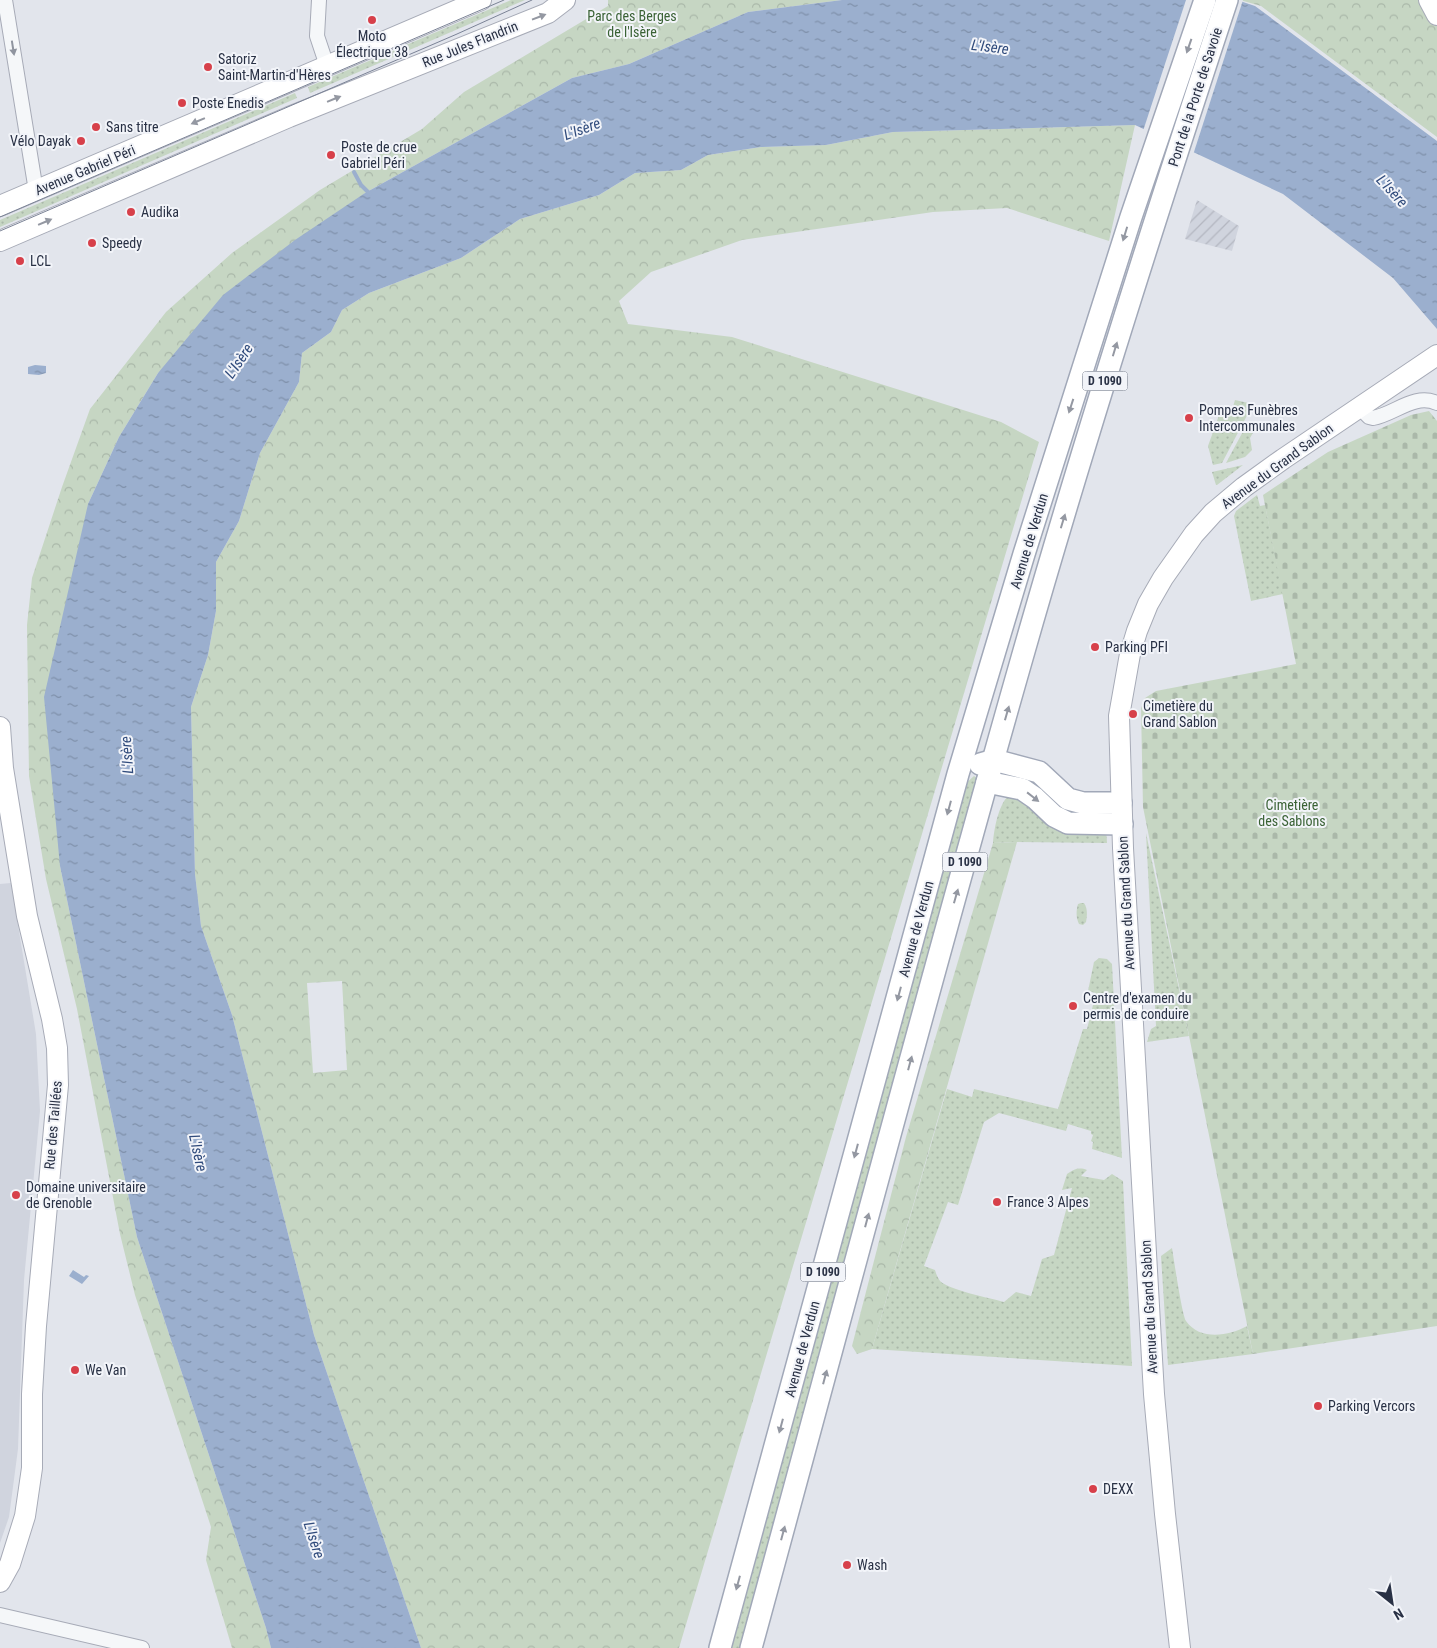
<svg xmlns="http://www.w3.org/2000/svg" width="1437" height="1648" viewBox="0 0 1437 1648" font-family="'Roboto Condensed',sans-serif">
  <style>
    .built { fill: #d0d4de }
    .industrial { fill: url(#industrial-furrows) }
    .grass { fill: url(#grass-dots) }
    .forest { fill: url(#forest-crowns); fill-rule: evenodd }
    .cemetery { fill: url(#cemetery-stones) }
    .water { fill: url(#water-ripples) }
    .pier { fill: #e2e5ec }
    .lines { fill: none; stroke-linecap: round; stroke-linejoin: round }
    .stream { stroke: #9bafce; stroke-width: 4 }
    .street-casing { stroke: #a7abb7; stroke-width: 16 }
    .secondary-casing { stroke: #a7abb7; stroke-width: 22 }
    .primary-casing { stroke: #a1a8b8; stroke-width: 24 }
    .street { stroke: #f5f7f9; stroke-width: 14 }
    .secondary { stroke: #fff; stroke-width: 20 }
    .primary { stroke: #fff; stroke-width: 21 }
    .tram { stroke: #7b8396; stroke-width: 1 }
    .oneway { fill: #9498a2 }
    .oneway2 { fill: #8f949f }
    .poi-dot { fill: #d7404a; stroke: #f2f4f9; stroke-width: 2 }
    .labels { text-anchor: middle; stroke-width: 4; stroke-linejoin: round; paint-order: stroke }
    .shield { fill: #f2f4f9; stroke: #656c7b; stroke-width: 1 }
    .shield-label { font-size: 12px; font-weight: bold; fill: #293145 }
    .park-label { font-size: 14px; fill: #3a6235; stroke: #f2f4f9 }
    .poi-label { font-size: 14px; fill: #293145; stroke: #f2f4f9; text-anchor: start }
    .street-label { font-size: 14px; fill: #293145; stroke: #f2f4f9 }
    .water-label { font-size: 15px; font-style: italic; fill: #304b7c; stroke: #f2f4f9 }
  </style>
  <defs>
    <pattern id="industrial-furrows" width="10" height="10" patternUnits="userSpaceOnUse" patternTransform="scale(1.25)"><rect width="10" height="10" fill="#d0d4de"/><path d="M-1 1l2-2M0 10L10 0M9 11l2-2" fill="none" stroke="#b3b6c0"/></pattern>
    <pattern id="grass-dots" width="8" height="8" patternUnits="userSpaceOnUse" patternTransform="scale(1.25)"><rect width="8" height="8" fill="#c6d6c3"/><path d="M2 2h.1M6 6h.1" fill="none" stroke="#aab8a9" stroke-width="1.8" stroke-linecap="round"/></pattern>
    <pattern id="forest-crowns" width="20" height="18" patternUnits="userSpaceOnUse" patternTransform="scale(1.25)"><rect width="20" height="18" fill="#c6d6c3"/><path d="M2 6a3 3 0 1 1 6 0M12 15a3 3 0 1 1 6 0" fill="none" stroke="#aab8a9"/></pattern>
    <pattern id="cemetery-stones" width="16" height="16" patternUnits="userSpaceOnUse" patternTransform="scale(1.25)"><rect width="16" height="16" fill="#c6d6c3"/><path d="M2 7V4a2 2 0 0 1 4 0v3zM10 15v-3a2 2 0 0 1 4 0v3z" fill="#aab8a9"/></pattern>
    <pattern id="water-ripples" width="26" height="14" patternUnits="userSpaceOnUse" patternTransform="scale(1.25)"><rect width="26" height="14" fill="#9bafce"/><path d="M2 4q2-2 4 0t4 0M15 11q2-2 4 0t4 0" fill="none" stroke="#7e8fa9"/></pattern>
  </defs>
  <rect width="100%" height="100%" fill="#e2e5ec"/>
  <path class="built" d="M11,883L36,1034L40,1111L24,1280L18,1449L9,1517L0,1543V884Z"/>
  <path class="industrial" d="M1197,200L1239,226L1232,251L1185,239Z"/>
  <g class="grass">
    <path d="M511,0H525L310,93L308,87Z"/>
    <path d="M295,93L297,98L0,227V220Z"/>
    <path d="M1235,400L1253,404L1222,463L1213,465L1208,446L1222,407L1232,410Z"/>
    <path d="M1247,424L1254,431L1250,438L1252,450L1245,457L1226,463Z"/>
    <path d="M1243,465L1217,485H1216L1212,472Z"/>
    <path d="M1257,495L1260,506L1265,505L1283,594L1251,601L1234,516L1236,511Z"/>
    <path d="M974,776L977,778V785L740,1648H732L964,785Z"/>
    <path d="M1012,793L1106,828L1107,843L1017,842L993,843C994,829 999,800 1012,793Z"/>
    <path d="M1146,833L1189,1036L1147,1042L1151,1029L1156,1026Z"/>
    <path d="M1081,903H1084C1088,909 1087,916 1086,922L1083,925L1079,924C1076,918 1076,911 1078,904Z"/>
    <path d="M1099,958L1107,959L1112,964L1122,1158L1092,1149L1093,1142L1091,1141L1093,1135L1091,1134V1131L1068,1124L1066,1131L999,1113L984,1122L958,1205L948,1202L924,1266L935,1270C936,1274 938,1278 940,1281C949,1290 990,1298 1004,1302L1016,1292L1031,1296L1042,1259L1054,1255L1072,1188L1062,1190L1067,1174C1074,1169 1079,1167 1087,1170L1081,1176L1104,1180L1112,1174L1123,1181L1132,1366L872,1349L947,1089L972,1097L974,1089L1058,1109L1083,1029H1087L1096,993L1088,991L1094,962Z"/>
    <path d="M1172,1248C1174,1260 1182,1315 1186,1321C1200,1341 1229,1336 1247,1326L1253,1354L1168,1365L1161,1256Z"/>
  </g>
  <g class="forest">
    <path d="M608,0H842L748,12L629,64L572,78L365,193L158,373L119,437L88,504L60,866L137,1237L266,1628L271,1648H232L206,1560L211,1527L135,1295L120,1234L77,1009L46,879L29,776L27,625L32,578L62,487L90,409L166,312L232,253L320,190L422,129L464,92L608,6Z"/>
    <path d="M1240,0H1437V137L1261,6Z"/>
    <path d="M1135,125L1109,241L1007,208L933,212L742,240L651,272L619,301L628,324L732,337L1001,422L1039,442L679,1648H421L314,1335L232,1015L201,926L195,874L191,707L208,655L216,611V562L239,521L260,453L299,382L302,353L331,332L342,310L369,293L461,258L520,219L599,195L635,173L681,170L708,155L761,147L826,145L893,132ZM342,981L347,1070L313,1073L307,983Z"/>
    <path d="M1017,842L872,1349L857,1354L852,1346L906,1137L993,843Z"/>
  </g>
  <path class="cemetery" d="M1429,411L1437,421V1326L1253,1354L1143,807L1141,708L1145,698L1156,691L1296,664L1263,495L1328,452L1411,415Z"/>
  <g class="water">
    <path d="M842,0H1237L1255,6L1437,141V329L1393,278L1283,194L1135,125L893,132L826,145L761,147L708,155L681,170L635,173L599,195L520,219L461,258L369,293L342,310L331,332L302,353L299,382L260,453L239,521L216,562V611L208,655L191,707L195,874L201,926L232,1015L314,1335L421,1648H271L266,1628L137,1237L60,866L44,697L88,504L119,437L158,373L223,295L295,240L365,193L572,78L629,64L748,12Z"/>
    <path d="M35,365L46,366V373L39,375L28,374V367Z"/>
    <path d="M73,1270L84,1277L86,1275L89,1276L82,1284L69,1276Z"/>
  </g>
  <path class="pier" d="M1186,0H1243L1193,155L1143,131Z"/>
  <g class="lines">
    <path class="stream" d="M354,172L361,185L370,194"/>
    <defs>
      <g id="street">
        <path d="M5,0L36,191"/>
        <path d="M319,0L317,36L327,66"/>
        <path d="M1360,408L1369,417L1373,418C1395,414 1414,393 1437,403"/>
        <path d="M0,1615L142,1648"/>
      </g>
      <g id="secondary">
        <path d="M1429,0L1437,15"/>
        <path d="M0,206L481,0"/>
        <path d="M0,241L289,117L548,13L565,0"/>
        <path d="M0,727L3,768L27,916L52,1019L57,1048L58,1085L36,1326L32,1394V1468L25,1516L10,1564L0,1582"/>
        <path d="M1180,1648L1165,1514L1154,1394L1123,848L1119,716L1130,654L1137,631L1148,604L1163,578L1194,534L1213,513L1244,487L1283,459L1437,355"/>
      </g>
      <g id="primary">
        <path d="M980,764L994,760L1039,772L1068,799L1083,803H1121"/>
        <path d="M987,782L1022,789L1035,798L1054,816L1068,823L1122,824"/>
        <path d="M720,1648L958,774L1024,554L1131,217L1205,0"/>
        <path d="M751,1648C841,1318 928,987 1022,658C1085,437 1155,218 1227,0"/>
      </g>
    </defs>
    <use href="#street" class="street-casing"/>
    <use href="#secondary" class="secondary-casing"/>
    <use href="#primary" class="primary-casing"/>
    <use href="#street" class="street"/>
    <use href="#secondary" class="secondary"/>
    <use href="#primary" class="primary"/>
    <g class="tram">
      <path d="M0,217L504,0"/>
      <path d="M0,231L457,34L532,0"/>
    </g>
  </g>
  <defs><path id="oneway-solid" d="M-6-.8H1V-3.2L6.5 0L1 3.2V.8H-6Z" transform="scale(1.25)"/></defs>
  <g class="oneway">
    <use href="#oneway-solid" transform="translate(539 17) rotate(-21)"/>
    <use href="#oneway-solid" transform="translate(1189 46) rotate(109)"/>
    <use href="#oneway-solid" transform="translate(334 99) rotate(-22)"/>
    <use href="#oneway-solid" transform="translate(198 121) rotate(157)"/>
    <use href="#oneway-solid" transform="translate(45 222) rotate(-23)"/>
    <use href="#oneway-solid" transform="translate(1125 234) rotate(107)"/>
    <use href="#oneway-solid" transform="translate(1115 349) rotate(-73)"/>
    <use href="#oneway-solid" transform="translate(1071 406) rotate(108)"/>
    <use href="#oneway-solid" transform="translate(1063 521) rotate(-73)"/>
    <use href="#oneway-solid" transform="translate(1007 713) rotate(-74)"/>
    <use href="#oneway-solid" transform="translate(1033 797) rotate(38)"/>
    <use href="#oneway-solid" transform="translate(949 808) rotate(105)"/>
    <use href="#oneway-solid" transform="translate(956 896) rotate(-74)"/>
    <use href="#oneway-solid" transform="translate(899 994) rotate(105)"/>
    <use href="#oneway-solid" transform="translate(910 1063) rotate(-75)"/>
    <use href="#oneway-solid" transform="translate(856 1151) rotate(105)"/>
    <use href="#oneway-solid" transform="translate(867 1220) rotate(-75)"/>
    <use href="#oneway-solid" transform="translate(825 1377) rotate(-75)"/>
    <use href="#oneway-solid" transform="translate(781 1426) rotate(105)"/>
    <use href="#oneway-solid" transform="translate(783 1533) rotate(-75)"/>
    <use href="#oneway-solid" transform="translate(738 1583) rotate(105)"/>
  </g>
  <use class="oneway2" href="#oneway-solid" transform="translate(13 48) rotate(81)"/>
  <g class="poi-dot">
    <circle cx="372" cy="20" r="5"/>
    <circle cx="208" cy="67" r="5"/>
    <circle cx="182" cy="103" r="5"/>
    <circle cx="96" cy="127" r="5"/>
    <circle cx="81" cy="141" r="5"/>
    <circle cx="331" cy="155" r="5"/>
    <circle cx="131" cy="212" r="5"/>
    <circle cx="92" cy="243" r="5"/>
    <circle cx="20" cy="261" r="5"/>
    <circle cx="1189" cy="418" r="5"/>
    <circle cx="1095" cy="647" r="5"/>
    <circle cx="1133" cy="714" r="5"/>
    <circle cx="1073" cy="1006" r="5"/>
    <circle cx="16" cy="1195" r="5"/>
    <circle cx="997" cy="1202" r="5"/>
    <circle cx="75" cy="1370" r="5"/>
    <circle cx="1318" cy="1406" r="5"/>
    <circle cx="1093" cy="1489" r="5"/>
    <circle cx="847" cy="1565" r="5"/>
  </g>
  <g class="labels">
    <g class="shield">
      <rect x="1082.5" y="371.5" width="45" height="19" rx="4"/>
      <rect x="942.5" y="852.5" width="45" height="19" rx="4"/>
      <rect x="800.5" y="1262.5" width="45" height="19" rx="4"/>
    </g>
    <g class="shield-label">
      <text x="1105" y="385">D 1090</text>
      <text x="965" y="866">D 1090</text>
      <text x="823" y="1276">D 1090</text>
    </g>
    <g class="park-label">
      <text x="632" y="21">Parc des Berges<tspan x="632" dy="16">de l'Isère</tspan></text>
      <text x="1292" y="810">Cimetière<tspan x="1292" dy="16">des Sablons</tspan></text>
    </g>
    <g class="poi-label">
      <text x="372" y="41" text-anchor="middle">Moto<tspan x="372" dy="16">Électrique 38</tspan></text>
      <text x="218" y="64">Satoriz<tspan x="218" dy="16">Saint-Martin-d'Hères</tspan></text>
      <text x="192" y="108">Poste Enedis</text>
      <text x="106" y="132">Sans titre</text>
      <text x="71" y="146" text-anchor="end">Vélo Dayak</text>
      <text x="341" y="152">Poste de crue<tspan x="341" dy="16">Gabriel Péri</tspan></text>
      <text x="141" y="217">Audika</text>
      <text x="102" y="248">Speedy</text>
      <text x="30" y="266">LCL</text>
      <text x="1199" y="415">Pompes Funèbres<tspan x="1199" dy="16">Intercommunales</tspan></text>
      <text x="1105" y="652">Parking PFI</text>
      <text x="1143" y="711">Cimetière du<tspan x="1143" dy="16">Grand Sablon</tspan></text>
      <text x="1083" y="1003">Centre d'examen du<tspan x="1083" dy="16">permis de conduire</tspan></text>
      <text x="26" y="1192">Domaine universitaire<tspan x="26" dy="16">de Grenoble</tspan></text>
      <text x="1007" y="1207">France 3 Alpes</text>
      <text x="85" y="1375">We Van</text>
      <text x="1328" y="1411">Parking Vercors</text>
      <text x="1103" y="1494">DEXX</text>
      <text x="857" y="1570">Wash</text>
    </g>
    <g class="street-label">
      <text transform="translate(470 44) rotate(-22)" y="5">Rue Jules Flandrin</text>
      <text transform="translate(1195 97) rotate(-72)" y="5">Pont de la Porte de Savoie</text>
      <text transform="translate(85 170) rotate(-23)" y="5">Avenue Gabriel Péri</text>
      <text transform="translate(1277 466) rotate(-36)" y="5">Avenue du Grand Sablon</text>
      <text transform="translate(1029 541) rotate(-73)" y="5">Avenue de Verdun</text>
      <text transform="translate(1126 903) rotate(-93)" y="5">Avenue du Grand Sablon</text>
      <text transform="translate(916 929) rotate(-75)" y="5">Avenue de Verdun</text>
      <text transform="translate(53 1125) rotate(-85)" y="5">Rue des Taillées</text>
      <text transform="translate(1149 1307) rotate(-93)" y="5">Avenue du Grand Sablon</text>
      <text transform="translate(802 1349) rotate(-75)" y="5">Avenue de Verdun</text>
    </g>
    <g class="water-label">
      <text transform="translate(990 47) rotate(7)" y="5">L'Isère</text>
      <text transform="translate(582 129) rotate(-20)" y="5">L'Isère</text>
      <text transform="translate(1392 191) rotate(47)" y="5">L'Isère</text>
      <text transform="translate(239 361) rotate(-56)" y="5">L'Isère</text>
      <text transform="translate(127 755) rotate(-94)" y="5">L'Isère</text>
      <text transform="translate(198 1153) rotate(77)" y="5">L'Isère</text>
      <text transform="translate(314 1540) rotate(72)" y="5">L'Isère</text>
    </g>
  </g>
  <g transform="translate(1392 1603) rotate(150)" stroke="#f2f4f9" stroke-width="4" paint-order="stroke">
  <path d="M0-4L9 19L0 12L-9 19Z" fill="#293145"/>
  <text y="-8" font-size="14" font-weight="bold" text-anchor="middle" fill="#293145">N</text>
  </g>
</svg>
